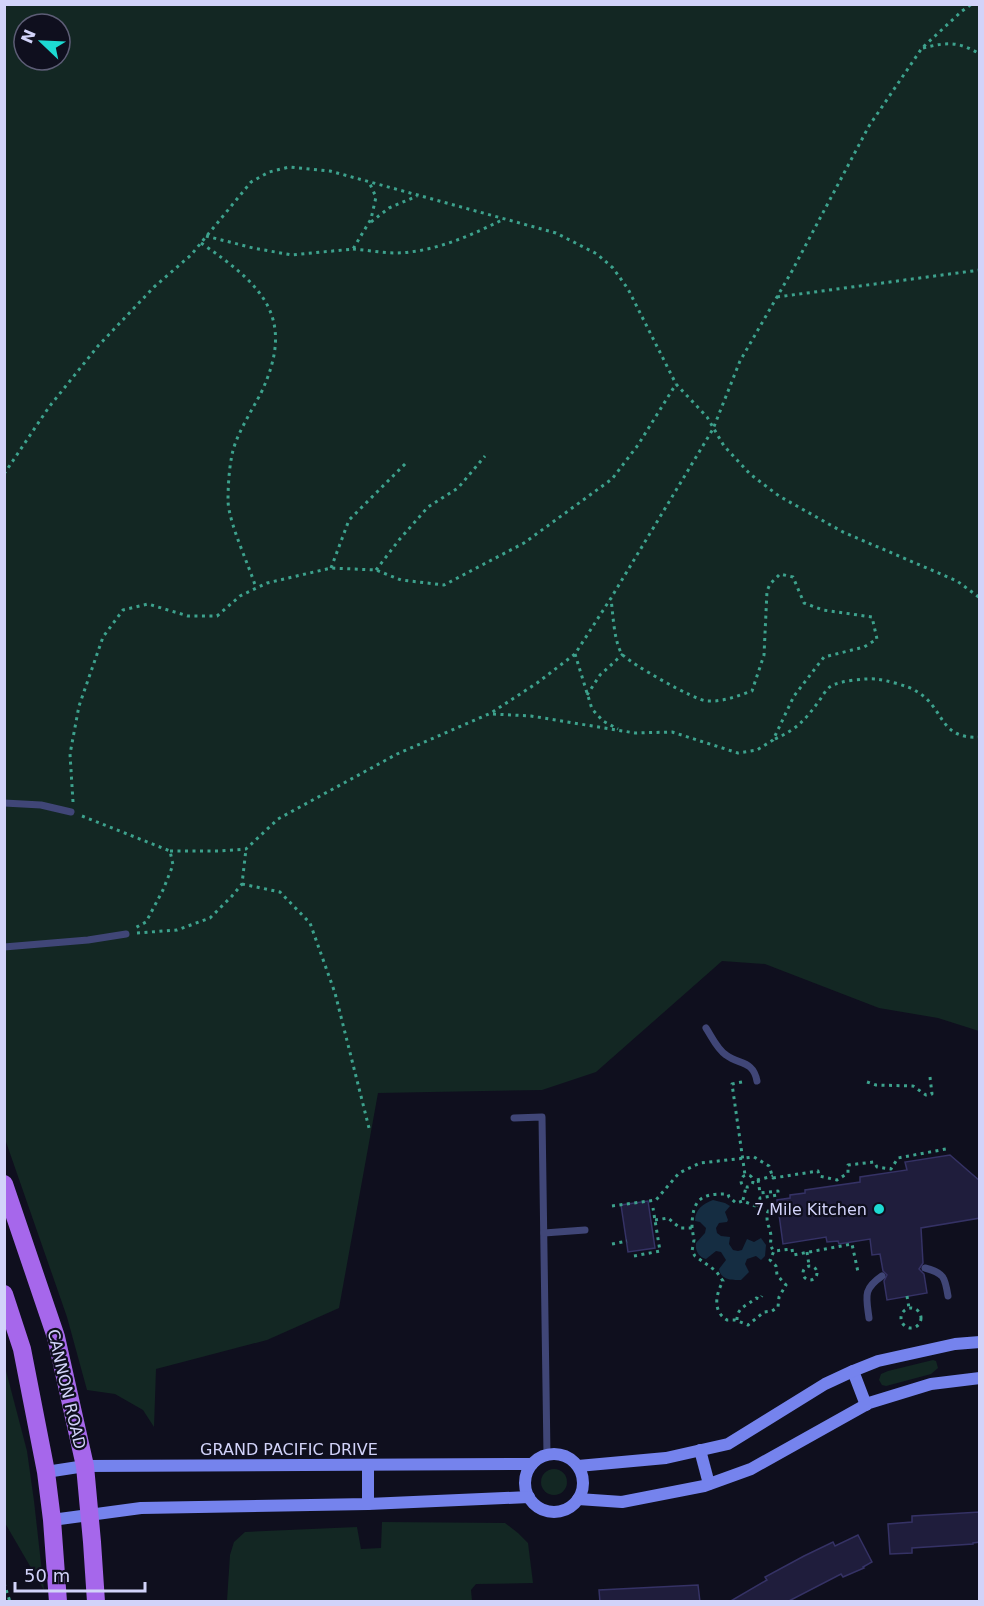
<svg xmlns="http://www.w3.org/2000/svg" width="984" height="1606" viewBox="0 0 984 1606" font-family="'DejaVu Sans',sans-serif">
  <style>
    .green { fill: #132723; fill-rule: evenodd }
    .water { fill: #152d42 }
    .building { fill: #1f1d3c; stroke: #353265; stroke-width: 1.5 }
    .lines { fill: none; stroke-linecap: round; stroke-linejoin: round }
    .path { stroke: #3da28d; stroke-width: 3; stroke-dasharray: 3 4.5; stroke-linecap: butt }
    .lane { stroke: #404677; stroke-width: 7 }
    .secondary { stroke: #7583ed; stroke-width: 12 }
    .primary { stroke: #a667eb; stroke-width: 18 }
    .poi-dot { fill: #1ddad2; stroke: #0f0f1e; stroke-width: 2 }
    .labels { text-anchor: middle; stroke-width: 4.5; stroke-linejoin: round; paint-order: stroke }
    .poi-label { font-size: 16px; fill: #d2d3f9; stroke: #0f0f1e; text-anchor: end }
    .street-label { font-size: 16px; fill: #d2d3f9; stroke: #0f0f1e }
  </style>
  <rect width="100%" height="100%" fill="#0f0f1e"/>
  <g class="green">
    <path d="M4,5H979V1031L938,1018L879,1008L765,964L722,961L596,1072L542,1090L378,1093L339,1308L267,1340L156,1369L154,1427L143,1410L115,1394L87,1390L67,1317L5,1139ZM24,24H60V60H24Z"/>
    <path d="M933,1360L936,1361L938,1368L931,1374L886,1386L882,1385L879,1380L881,1374L888,1371Z"/>
    <path d="M5,1367L27,1451L34,1501L44,1590L5,1523Z"/>
    <circle cx="554" cy="1482" r="13"/>
    <path d="M382,1522L505,1523L518,1533L528,1543L533,1583L476,1584L471,1590L472,1601H227L230,1555L234,1542L245,1532L357,1527L361,1549L381,1548Z"/>
  </g>
  <path class="water" d="M713,1200L725,1203L730,1206L725,1212L728,1220L727,1222L719,1223L716,1228L717,1233L721,1236L730,1237L729,1244L733,1250L738,1251L742,1250L747,1239L754,1242L761,1238L766,1245L765,1256L761,1260L756,1256L747,1259L745,1264L749,1272L741,1280C731,1280 721,1280 719,1269L726,1260L721,1252L716,1251L706,1259C699,1257 695,1251 696,1243L705,1233L706,1228L700,1222L695,1221C695,1209 703,1204 713,1200Z"/>
  <g class="building">
    <path d="M950,1155L980,1181V1218L921,1228L923,1263L919,1269L924,1274L927,1293L887,1300L884,1281L887,1275L883,1271L880,1254L872,1255L870,1239L839,1244L838,1241L827,1242L826,1237L783,1244L777,1200L790,1198V1195L805,1193V1190L860,1182V1177L907,1170L905,1162Z"/>
    <path d="M648,1201L655,1248L628,1252L621,1205Z"/>
    <path d="M980,1512V1542L973,1543V1544L912,1548V1553L890,1554L888,1524L912,1522V1516Z"/>
    <path d="M858,1535L872,1562L863,1567L864,1568L843,1577L841,1574L787,1602H729L767,1580L765,1577L804,1556L833,1542L835,1546Z"/>
    <path d="M698,1585L700,1602H600L599,1590Z"/>
  </g>
  <g class="lines">
    <g class="path">
      <path d="M923,48C948,42 957,41 980,54"/>
      <path d="M371,222L389,208L417,196"/>
      <path d="M206,236L253,248L292,255L353,249L371,219L376,197L369,182"/>
      <path d="M201,243C262,285 297,317 261,393C252,410 235,437 232,455C229,469 228,487 228,501C229,524 249,565 256,588"/>
      <path d="M353,249C367,250 382,253 396,253C434,252 470,236 504,219"/>
      <path d="M777,297L980,270"/>
      <path d="M4,474L49,407L98,346L154,287L191,255L251,182L269,172L289,167L330,171L556,233L597,254L613,268L628,289L676,384L707,417L724,446L750,474L779,496L843,532L957,581L980,598"/>
      <path d="M331,568L349,520L407,462"/>
      <path d="M376,570L399,540L428,507L458,488L485,456"/>
      <path d="M575,654L592,709L603,721L618,729"/>
      <path d="M587,695L600,675L623,654"/>
      <path d="M493,714L531,716L635,733L672,732L738,753L757,750L773,740L794,696L824,657L864,647L877,639L872,617L823,610L804,603L793,577L780,574L770,584L767,591L764,655L752,691C737,696 723,702 707,701C696,701 629,663 622,654C614,642 613,614 611,599"/>
      <path d="M775,739C797,729 805,720 819,701C822,697 826,689 831,686C839,681 866,678 876,679C885,680 909,686 916,691C945,707 938,740 980,737"/>
      <path d="M73,802L70,754L79,706L103,637L123,610L148,604L188,616H217L240,596L267,583L331,568L376,570L401,580L444,585L524,543L612,479L638,445L676,384"/>
      <path d="M82,816L170,851L173,865L163,890L146,922L135,928"/>
      <path d="M170,851H220L246,849L278,819L397,754L491,713L537,683L575,654L611,598L713,429L740,361L792,271L869,126L922,48L962,11L972,4"/>
      <path d="M242,884L280,892L310,923L335,993L369,1128"/>
      <path d="M137,933L177,930L210,918L232,896L242,884L246,849"/>
      <path d="M742,1082L732,1084L745,1175"/>
      <path d="M867,1082L876,1085L913,1086L926,1095L932,1094L930,1077"/>
      <circle cx="747" cy="1181" r="6"/>
      <path d="M757,1180L773,1176"/>
      <path d="M743,1200L746,1187"/>
      <path d="M612,1206L656,1200L679,1173L700,1163L754,1157L769,1166L773,1178L818,1171L819,1176L837,1180L848,1173V1165L874,1162L877,1167L891,1169L898,1158L946,1149"/>
      <path d="M758,1207L760,1198L778,1195V1191L760,1193L758,1179"/>
      <path d="M655,1220L668,1218L680,1228H692L694,1240L692,1251L695,1256L716,1271L723,1281C716,1294 712,1311 727,1320H735L748,1325L764,1312L772,1311L778,1307L779,1297L786,1285L777,1275L776,1266L770,1260L774,1251L792,1249L793,1255L852,1244L858,1272"/>
      <path d="M692,1228C692,1200 700,1193 728,1194L729,1197L736,1203L743,1201L768,1211C765,1223 770,1226 771,1236C771,1243 769,1245 774,1251"/>
      <path d="M612,1244L627,1241"/>
      <path d="M807,1252L809,1265"/>
      <path d="M634,1256L660,1251L653,1208"/>
      <circle cx="810" cy="1273" r="7"/>
      <path d="M907,1296L909,1308"/>
      <circle cx="911" cy="1318" r="10"/>
      <path d="M737,1320C737,1307 747,1306 756,1298L760,1299L762,1296"/>
      <path d="M4,1583L10,1602"/>
    </g>
    <g class="lane">
      <path d="M4,803L41,805L71,812"/>
      <path d="M4,947L88,940L126,934"/>
      <path d="M706,1028C712,1037 717,1049 726,1055C739,1065 753,1060 757,1081"/>
      <path d="M514,1118L542,1117L547,1455"/>
      <path d="M544,1233L585,1230"/>
      <path d="M925,1268C944,1273 945,1277 948,1296"/>
      <path d="M869,1318C866,1296 863,1289 882,1276"/>
    </g>
    <g class="secondary">
      <path d="M853,1371L866,1405"/>
      <path d="M700,1450L709,1484"/>
      <circle cx="554" cy="1483" r="29"/>
      <path d="M368,1466V1504"/>
      <path d="M578,1466L666,1458L728,1444L825,1384L853,1371L878,1361L955,1344L980,1342"/>
      <path d="M46,1472L85,1466L532,1464"/>
      <path d="M578,1499L622,1502L704,1486L751,1469L869,1403L931,1384L980,1378"/>
      <path d="M52,1520L141,1508L368,1504L529,1497"/>
    </g>
    <g class="primary">
      <path d="M4,1184L56,1337L85,1466L92,1542L96,1602"/>
      <path d="M4,1294L22,1349L46,1472L52,1520L58,1602"/>
    </g>
  </g>
  <circle class="poi-dot" cx="879" cy="1209" r="6"/>
  <g class="labels">
    <g class="poi-label">
      <text x="867" y="1215">7 Mile Kitchen</text>
    </g>
    <g class="street-label">
      <text transform="translate(67 1389) rotate(77)" y="6">CANNON ROAD</text>
      <text x="289" y="1455">GRAND PACIFIC DRIVE</text>
    </g>
  </g>
  <rect width="984" height="1606" fill="none" stroke="#d2d3f9" stroke-width="12"/>
  <g transform="translate(42 42) rotate(293)"><circle r="28" fill="#0f0f1e" stroke="#5d5d76" stroke-width="1.5"/>
  <path d="M0-4.5L10 22L0 15L-10 22Z" fill="#1ddad2"/>
  <text y="-9" font-size="16" font-weight="bold" text-anchor="middle" fill="#d2d3f9">N</text>
  </g>
  <path d="M15 1582v9h130v-9" fill="none" stroke="#d2d3f9" stroke-width="3"/>
  <text x="24" y="1582" font-size="18" fill="#d2d3f9" stroke="#0f0f1e" stroke-width="4.5" paint-order="stroke">50 m</text>
</svg>
